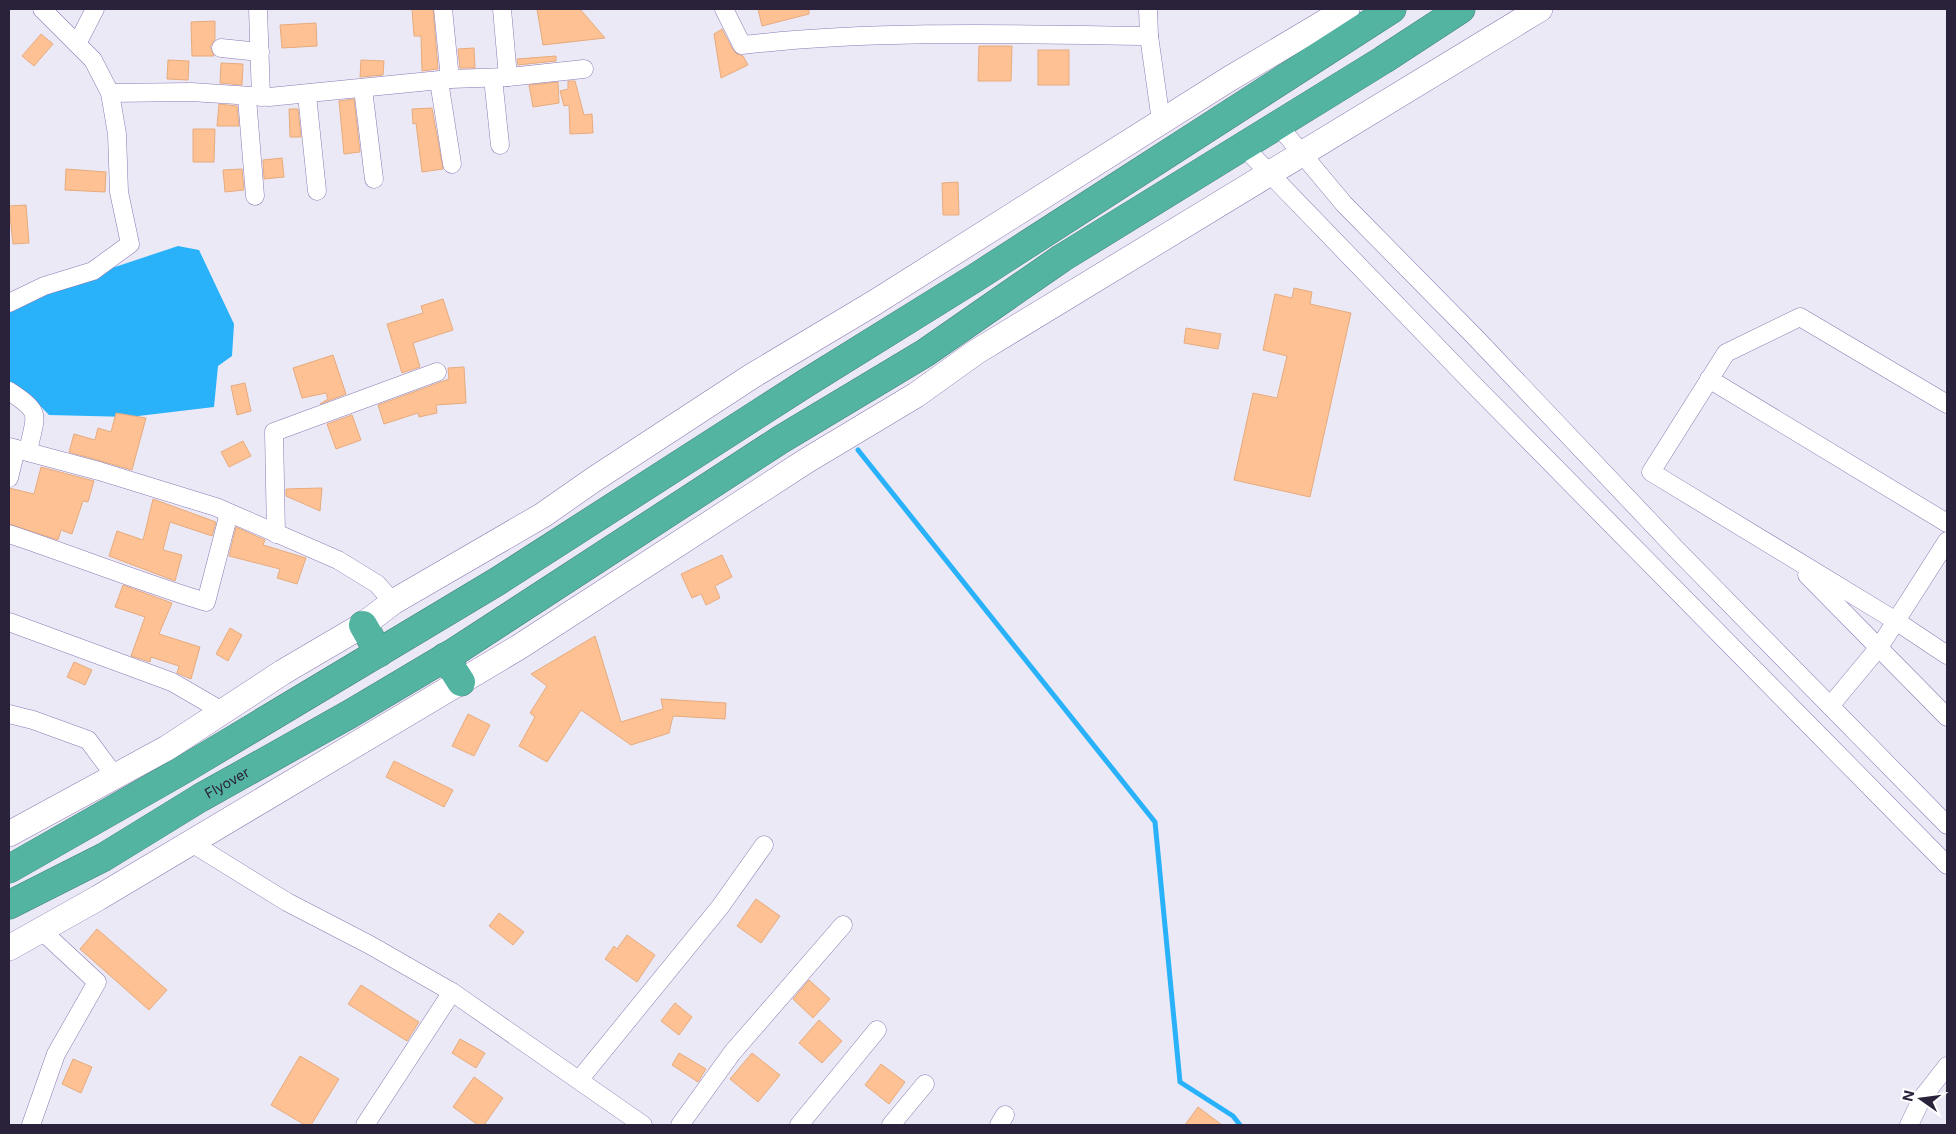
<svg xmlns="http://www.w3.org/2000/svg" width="1956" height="1134" viewBox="0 0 1956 1134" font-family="Inter,sans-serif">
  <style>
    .water { fill: #29b2fa }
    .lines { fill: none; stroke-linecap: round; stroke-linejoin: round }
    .stream { stroke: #29b2fa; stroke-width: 5 }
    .building { fill: #fec194; stroke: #e6ab7e }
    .street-casing { stroke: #8c79b5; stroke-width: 19 }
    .secondary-casing { stroke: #8c79b5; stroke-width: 26 }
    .highway-casing { stroke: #45827d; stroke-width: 29 }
    .street { stroke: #fff; stroke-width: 18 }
    .secondary { stroke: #fff; stroke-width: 25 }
    .highway { stroke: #53b5a1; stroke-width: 28 }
    .labels { text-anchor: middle; stroke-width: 4.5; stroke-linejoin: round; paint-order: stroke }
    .street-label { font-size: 14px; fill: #2a223a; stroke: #fff }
  </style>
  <rect width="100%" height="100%" fill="#ece9f6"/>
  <path class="water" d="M178,246L199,250L234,324L232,356L218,366L214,407L130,417L49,415L29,394L9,381V312L49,289Z"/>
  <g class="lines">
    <path class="stream" d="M858,450L1155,822L1180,1082L1233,1116L1240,1125"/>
  </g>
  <g class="building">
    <path d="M412,9H433L438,69L422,71L421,36H414Z"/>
    <path d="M537,9H580L605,38L543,45Z"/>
    <path d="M758,9H809V14L762,26Z"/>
    <path d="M215,21V39L210,47L214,56H192L191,22Z"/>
    <path d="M316,23L317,46L282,48L280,25Z"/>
    <path d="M722,29L733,50L737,54L743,56L748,65L721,78L714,34Z"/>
    <path d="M41,34L53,44L34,66L22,56Z"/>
    <path d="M979,46H1012L1011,81H978Z"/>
    <path d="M474,48L475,68H460L458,49Z"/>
    <rect x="1038" y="50" width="31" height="35"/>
    <path d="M556,56V61L518,65L517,59Z"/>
    <path d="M168,60L189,61L188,80L167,79Z"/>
    <path d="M361,60L384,61L383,75L360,77Z"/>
    <path d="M221,63L243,64L242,85L220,83Z"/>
    <path d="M568,81H575L584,115L592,114L593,133L570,134L569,105L564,106L560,91L568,89Z"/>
    <path d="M558,82L559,103L533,107L529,85Z"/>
    <path d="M354,99L360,152L344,154L339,101Z"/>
    <path d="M219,104L237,106L239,126H217Z"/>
    <path d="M432,108L443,169L422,172L416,123L413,124L412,109Z"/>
    <path d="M289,109H298L301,137H290Z"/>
    <path d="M193,129H215L214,162H193Z"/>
    <path d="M282,158L284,177L264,179L263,160Z"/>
    <path d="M66,169L106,172L105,192L65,190Z"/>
    <path d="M242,169L244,190L225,192L223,170Z"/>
    <path d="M958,182L959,215H943L942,183Z"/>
    <path d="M26,205L29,243L13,244L9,206Z"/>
    <path d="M1294,288L1312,292L1310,304L1351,313L1310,497L1234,480L1253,393L1277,398L1287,356L1263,350L1275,294L1292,298Z"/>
    <path d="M443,299L453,330L413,343L420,367L402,373L387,324L423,313L421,306Z"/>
    <path d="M1186,328L1221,334L1218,349L1184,343Z"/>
    <path d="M333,355L346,394L320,404L328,399L326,393L302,398L293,368Z"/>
    <path d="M464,367L466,403L436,405L437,413L419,417L418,413L384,424L378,405L449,379L448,368Z"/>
    <path d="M245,383L251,411L237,415L231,386Z"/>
    <path d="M116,413L146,418L132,470L69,452L74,434L95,440L98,428L111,432Z"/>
    <path d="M352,415L361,440L336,449L327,424Z"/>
    <path d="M243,441L251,456L229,467L221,452Z"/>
    <path d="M41,467L94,481L88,502L83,501L72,534L61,530L58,540L9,524V488L34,494Z"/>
    <path d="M322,488L320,511L286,496V489Z"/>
    <path d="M153,499L216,522L212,536L170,522L163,550L182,555L175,581L109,556L117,531L143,540Z"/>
    <path d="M236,527L265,540L263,545L306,558L297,584L277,578L280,569L229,556Z"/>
    <path d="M722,555L732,577L715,586L720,598L706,605L701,594L692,598L681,574Z"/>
    <path d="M123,585L172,603L159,634L200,647L191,679L177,673L179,666L151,657L150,662L131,656L145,617L115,607Z"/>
    <path d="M230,628L242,635L228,661L216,654Z"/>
    <path d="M595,636L621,722L663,709L661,699L726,703L725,719L673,716L669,733L631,745L581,710L547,762L519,746L535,717L530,713L547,686L531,674Z"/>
    <path d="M74,662L92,670L85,685L67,677Z"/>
    <path d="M468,714L490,725L474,756L452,746Z"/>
    <path d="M394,761L453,790L444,807L386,777Z"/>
    <path d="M756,899L780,916L761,943L737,926Z"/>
    <path d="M499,913L524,932L513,945L489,926Z"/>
    <path d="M97,929L167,990L149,1010L80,949Z"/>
    <path d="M627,935L655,955L637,982L605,959L614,946L617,949Z"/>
    <path d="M809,980L830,999L813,1018L793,999Z"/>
    <path d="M361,985L419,1022L407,1041L348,1004Z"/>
    <path d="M675,1003L692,1017L679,1035L661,1021Z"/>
    <path d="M819,1020L842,1041L822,1063L799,1043Z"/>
    <path d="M460,1039L485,1053L476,1068L452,1053Z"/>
    <path d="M679,1053L706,1069L698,1082L672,1065Z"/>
    <path d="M752,1053L780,1075L758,1102L730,1079Z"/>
    <path d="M300,1056L339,1079L311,1125H305L271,1105Z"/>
    <path d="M73,1059L92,1067L81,1093L62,1084Z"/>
    <path d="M881,1064L905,1082L889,1104L865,1085Z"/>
    <path d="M474,1077L503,1098L484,1125H478L453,1107Z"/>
    <path d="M1198,1107L1222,1125H1185Z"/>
  </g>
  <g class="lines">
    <defs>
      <g id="street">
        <path d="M258,9L261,97"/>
        <path d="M443,9L450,79"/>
        <path d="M502,9L508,77"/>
        <path d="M724,9L742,45C877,30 1013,34 1149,36"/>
        <path d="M1148,9L1149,36L1161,121"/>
        <path d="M77,44L95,9"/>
        <path d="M221,48L260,52"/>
        <path d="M493,78L500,145"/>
        <path d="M439,81L452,164"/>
        <path d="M363,89L374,179"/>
        <path d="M110,93L191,92L269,97L450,79L508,77L584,69"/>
        <path d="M307,95L317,191"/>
        <path d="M247,98L255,196"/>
        <path d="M1278,125L1344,204L1475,337L1676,549L1947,825"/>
        <path d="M1243,146L1473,384L1947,865"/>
        <path d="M9,303L44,286L93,271L130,244L119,192L117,134L110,93L93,60L42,9"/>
        <path d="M1709,379L1947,523"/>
        <path d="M9,391C44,414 35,414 28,452"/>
        <path d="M1947,404L1800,317L1726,353L1651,472L1896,621L1947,655"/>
        <path d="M9,447L99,471L216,507L338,560L377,584L393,602"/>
        <path d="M9,478L16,449"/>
        <path d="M9,534C75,556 140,582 206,602L229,513"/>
        <path d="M276,534L274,432L437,372"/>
        <path d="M1807,575L1947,717"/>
        <path d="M9,622L172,682L222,711"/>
        <path d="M1830,706L1880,646L1947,541"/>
        <path d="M9,714L33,720L88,740L114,775"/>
        <path d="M190,842L287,902L370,945L452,992L643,1125"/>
        <path d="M579,1080L720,907L764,845"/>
        <path d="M31,1125L56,1054L97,982L41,930"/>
        <path d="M365,1125L452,992"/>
        <path d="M680,1125L732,1053L843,925"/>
        <path d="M799,1125L877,1030"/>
        <path d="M891,1125L925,1084"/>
        <path d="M999,1125L1005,1115"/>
        <path d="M1909,1125L1922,1098L1947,1066"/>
      </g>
      <g id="secondary">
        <path d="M9,834L167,748L283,672L363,625L393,602L543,515L593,480L752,376L874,303L1229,79L1347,9"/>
        <path d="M9,948L98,898L519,647L806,461L916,395L976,352L1540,9"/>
      </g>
      <g id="highway">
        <path d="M363,625L379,653"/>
        <path d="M445,657L461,682"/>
        <path d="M9,869L181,771L498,581L806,383L975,278L1392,9"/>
        <path id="s1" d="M9,905L104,857L200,798L350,714L456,651L780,440L925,353L1062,258L1383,60L1461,9"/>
      </g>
    </defs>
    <use href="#street" class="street-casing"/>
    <use href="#secondary" class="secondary-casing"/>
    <use href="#highway" class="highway-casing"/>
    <use href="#street" class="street"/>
    <use href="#secondary" class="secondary"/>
    <use href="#highway" class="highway"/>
  </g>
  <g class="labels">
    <g class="street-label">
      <text dy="5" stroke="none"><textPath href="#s1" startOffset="250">Flyover</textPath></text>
    </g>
  </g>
  <rect width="1956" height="1134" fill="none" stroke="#2a223a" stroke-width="20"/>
  <g transform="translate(1921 1099) rotate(284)" stroke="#ffffff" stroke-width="4" paint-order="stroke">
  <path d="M0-4L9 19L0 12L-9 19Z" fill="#2a223a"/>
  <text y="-8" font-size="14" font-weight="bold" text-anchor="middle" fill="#2a223a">N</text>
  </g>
</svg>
